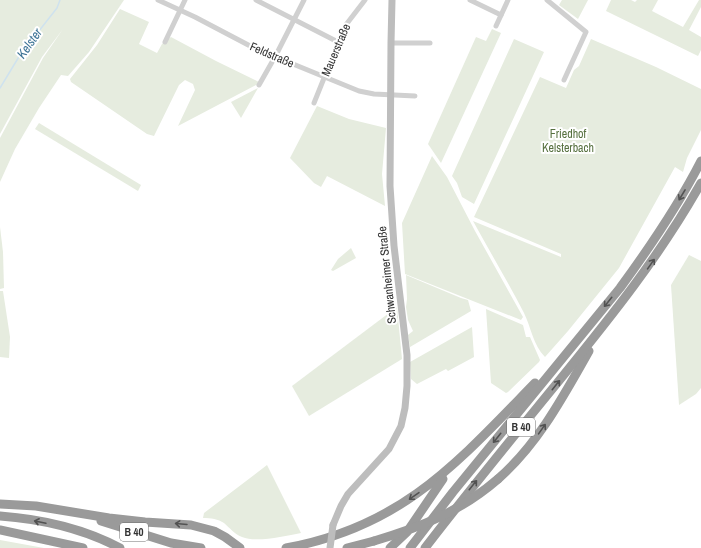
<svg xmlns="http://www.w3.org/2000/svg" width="701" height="548" viewBox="0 0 701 548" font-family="'Archivo Narrow',sans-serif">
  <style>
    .green { fill: #e6ecdf }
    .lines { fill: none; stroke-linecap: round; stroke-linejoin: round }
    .stream { stroke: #cfe2ee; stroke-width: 1.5 }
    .street { stroke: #d0d0d0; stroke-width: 5 }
    .secondary { stroke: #bdbdbd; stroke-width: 7 }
    .highway { stroke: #9a9a9a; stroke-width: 9 }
    .secondary-bridge { stroke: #bdbdbd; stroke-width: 7 }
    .highway-bridge { stroke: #9a9a9a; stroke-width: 9 }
    .oneway { stroke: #525252 }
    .labels { text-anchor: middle; stroke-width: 4; stroke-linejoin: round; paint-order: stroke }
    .shield { fill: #fff; stroke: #707070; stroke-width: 1 }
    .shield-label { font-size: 11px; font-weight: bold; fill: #333 }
    .street-label { font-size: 12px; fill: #333; stroke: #fff }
    .park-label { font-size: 12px; fill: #56703f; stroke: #fff }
    .water-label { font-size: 13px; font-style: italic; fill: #3f7597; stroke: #fff }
  </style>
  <rect width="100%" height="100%" fill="#fff"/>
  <g class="green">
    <path d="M0,0H124L89,52L68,76L61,75L39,108L15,149L0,182V138L43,58L63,29L42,57L0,134Z"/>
    <path d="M562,0H588L578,19L559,5Z"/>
    <path d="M611,0H631L635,2L637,0H658L652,11L683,27L699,0H701V7L689,30L701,37V50L698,56L606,11Z"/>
    <path d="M120,9L149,22L139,44L157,53L162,44L171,37L216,61L259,82L258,84L178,126L195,90L193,84L185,80L179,85L154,136L147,134L71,82L70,79L97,45Z"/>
    <path d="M492,29L501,33L441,163L428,144L476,37L486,41Z"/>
    <path d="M514,39L544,52L474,204L462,197L457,183L452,176Z"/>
    <path d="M591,39L656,67L701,89V130L687,158L683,172L675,167L619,268L568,331L545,357C533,345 531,327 524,313C508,282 490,252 473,221L561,257V254L474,217L540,77L566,88L574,70L579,66Z"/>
    <path d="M258,88L241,118L231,102Z"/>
    <path d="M317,106L349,119L386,128L382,174L385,206L327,176L321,187L314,183L290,158Z"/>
    <path d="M39,123L141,185L138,191L35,129Z"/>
    <path d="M432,156L447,177L475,231L523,317L521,320L405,274L402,223Z"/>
    <path d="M0,227L3,252L4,288L0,289Z"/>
    <path d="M351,248L356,258L333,271L331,270L338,259Z"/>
    <path d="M689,255L701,261V388L696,394L679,405L671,285Z"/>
    <path d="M406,275L461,298L468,300L471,311L410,347L408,335L413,331L408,320L406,307L407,299Z"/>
    <path d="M0,291H3L10,337L9,358L0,357Z"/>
    <path d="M397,307L402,359L309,416L292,386Z"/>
    <path d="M486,309L523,325L526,337H530L540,360L539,362L508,392L506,393L491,383Z"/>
    <path d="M472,327L474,357L448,371L446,369L417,384L411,379L410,362Z"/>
    <path d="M267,465L301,533C284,536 257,543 242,537C234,534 230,528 224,523C218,519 211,518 203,518L204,513Z"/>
    <path d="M0,540L44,548H0Z"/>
  </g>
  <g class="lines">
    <path class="stream" d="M0,88L20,55L57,8L60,0"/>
    <g class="street">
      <path d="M158,0L195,17L254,48L359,91L374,94L415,96"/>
      <path d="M256,0L338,42"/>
      <path d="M470,0L501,15"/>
      <path d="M547,0L586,32L564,80"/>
      <path d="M496,26L508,0"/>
      <path d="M165,42L185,0"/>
      <path d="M391,43H430"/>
      <path d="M259,85L276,55L304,0"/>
      <path d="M314,103L345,26L365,0"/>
    </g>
    <path class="secondary" d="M333,525L341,506L348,494L389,449L401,426L405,408L407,386V355L394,246L390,186L391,43L392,0"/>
    <g class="highway">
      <path d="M498,479C538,444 563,397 589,351"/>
      <path d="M0,504L36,506L109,518L145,522L191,525L214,531L225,537L240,548"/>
      <path d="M0,516C41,519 84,529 120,548"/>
      <path d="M101,521L171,543L201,548"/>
      <path d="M0,530L83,548"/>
      <path d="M286,548C402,527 457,463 535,383"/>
      <path d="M347,548L374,541"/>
      <path d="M390,548L407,532L443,479"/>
      <path d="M410,548L453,492L620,288C650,247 678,206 701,161"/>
      <path d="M425,548C468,492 513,437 558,382C610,318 660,256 701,183"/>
    </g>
    <path class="secondary-bridge" d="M330,548L333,525"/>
    <path class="highway-bridge" d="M374,541C421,527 460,512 498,479"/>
  </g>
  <defs><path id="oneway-shaft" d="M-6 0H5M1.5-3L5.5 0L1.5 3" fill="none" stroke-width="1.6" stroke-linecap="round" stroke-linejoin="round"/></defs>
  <g class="oneway">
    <use href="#oneway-shaft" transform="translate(682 195) rotate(121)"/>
    <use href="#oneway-shaft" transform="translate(651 264) rotate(-55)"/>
    <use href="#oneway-shaft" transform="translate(608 302) rotate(129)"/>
    <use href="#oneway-shaft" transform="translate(556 385) rotate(-51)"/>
    <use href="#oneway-shaft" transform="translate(542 429) rotate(-55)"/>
    <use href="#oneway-shaft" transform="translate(497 438) rotate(129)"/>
    <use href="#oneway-shaft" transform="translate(473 485) rotate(-51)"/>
    <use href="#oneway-shaft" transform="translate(414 496) rotate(145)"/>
    <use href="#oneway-shaft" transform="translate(40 522) rotate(-168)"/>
    <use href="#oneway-shaft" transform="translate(181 524) rotate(-175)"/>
  </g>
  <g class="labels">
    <g class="shield">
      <rect x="507" y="418" width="28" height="18" rx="3"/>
      <rect x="120" y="523" width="28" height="18" rx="3"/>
    </g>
    <g class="shield-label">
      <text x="521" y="431">B 40</text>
      <text x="134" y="536">B 40</text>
    </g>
    <g class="street-label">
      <text transform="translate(336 50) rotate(-67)" y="4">Mauerstraße</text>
      <text transform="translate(272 55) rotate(23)" y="4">Feldstraße</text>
      <text transform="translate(387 275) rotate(-96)" y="4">Schwanheimer Straße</text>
    </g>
    <g class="park-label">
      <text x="568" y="138">Friedhof<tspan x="568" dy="14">Kelsterbach</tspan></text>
    </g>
    <g class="water-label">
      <text transform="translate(29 43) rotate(-55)" y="5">Kelster</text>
    </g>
  </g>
</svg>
